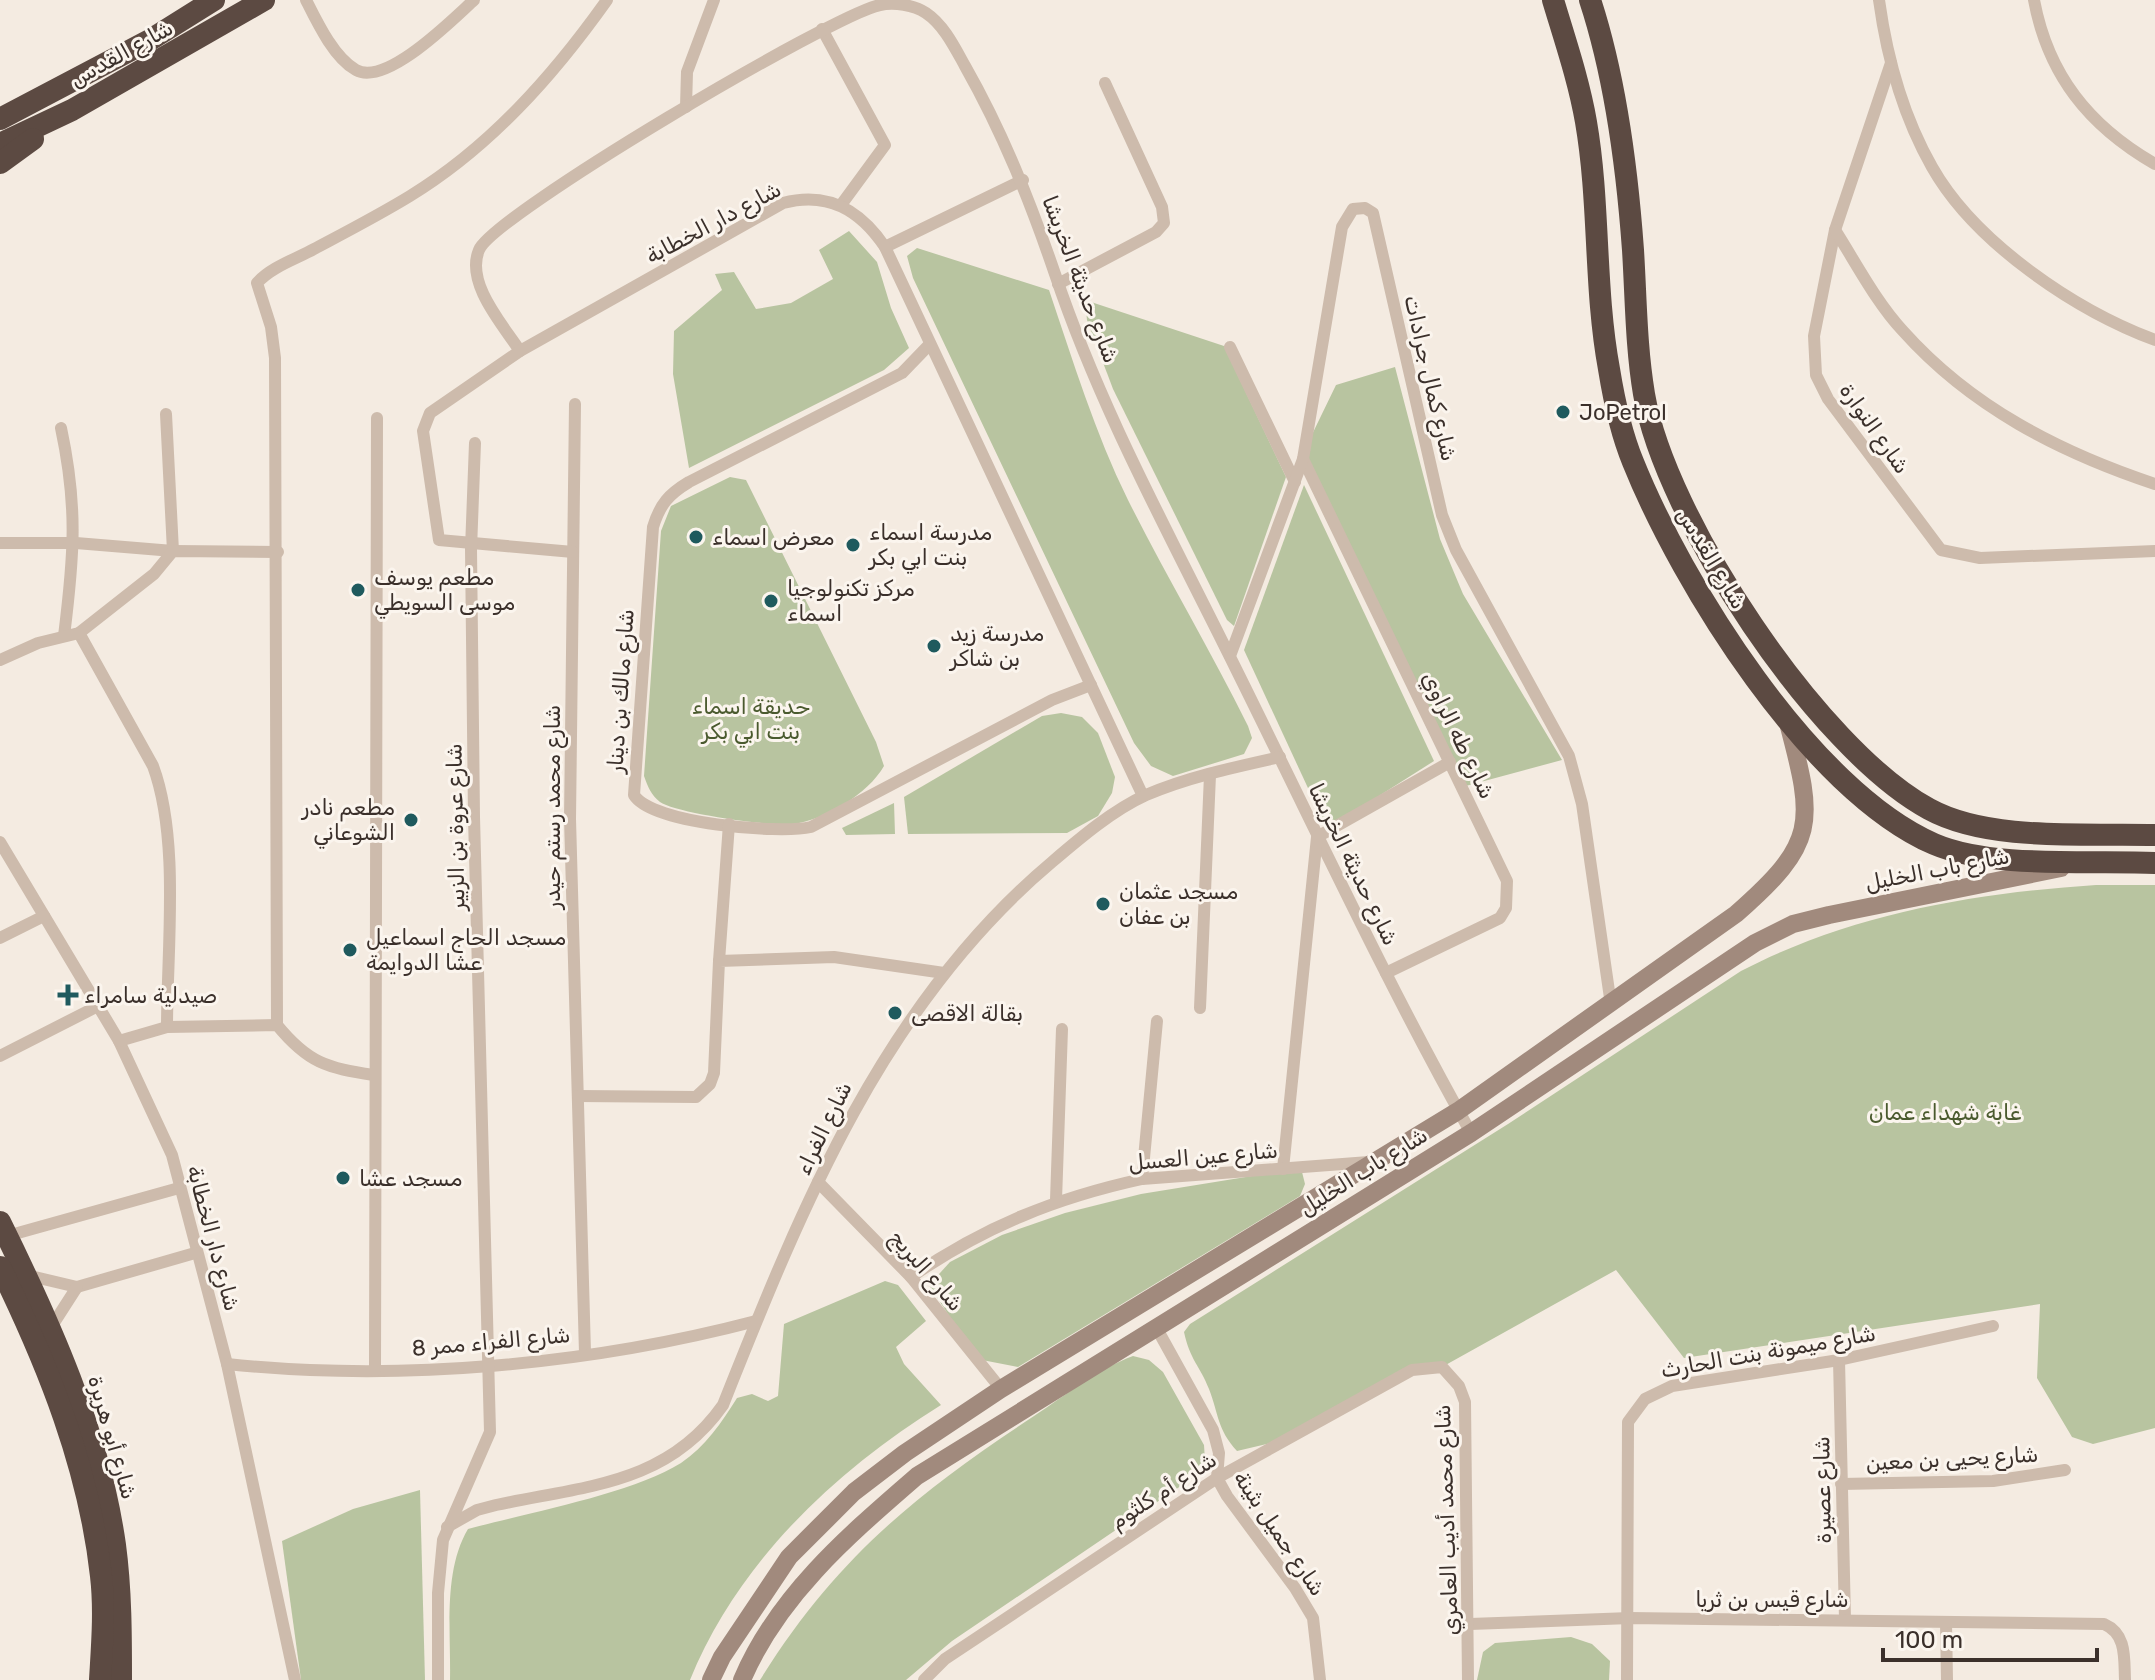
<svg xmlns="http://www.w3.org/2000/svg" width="2155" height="1680" viewBox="0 0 2155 1680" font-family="Rubik,'Noto Sans Arabic',sans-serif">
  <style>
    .green { fill: #b8c4a0 }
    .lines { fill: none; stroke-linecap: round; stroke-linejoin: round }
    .street { stroke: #cdbbac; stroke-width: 12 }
    .secondary { stroke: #a18a7d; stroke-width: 18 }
    .highway { stroke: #5c4a42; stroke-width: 22 }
    .poi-dot { fill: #1f5a5e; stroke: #fbf5ee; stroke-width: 3 }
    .labels { text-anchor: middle; stroke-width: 6; stroke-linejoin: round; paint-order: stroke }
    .street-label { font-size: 22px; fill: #3b302b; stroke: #fbf5ee }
    .poi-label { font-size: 22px; fill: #3b302b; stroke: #fbf5ee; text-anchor: start }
    .park-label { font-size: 22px; fill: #4a5a2e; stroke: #fbf5ee }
  </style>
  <rect width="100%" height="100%" fill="#f4ebe1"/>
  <g class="green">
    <path d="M849,231L877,262L891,308L909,348L884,370L689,468L673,374L674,331L722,290L715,274L734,272L756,309L791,303L833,279L819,250Z"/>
    <path d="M917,248L1049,290C1073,361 1095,433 1128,500C1166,576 1210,649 1248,726L1252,738L1244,754L1173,776L1151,766L1134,743L913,278L907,256Z"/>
    <path d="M1085,300L1224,346L1286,477L1234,626L1227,620L1113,389L1087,320Z"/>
    <path d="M1395,367L1440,539L1463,594L1562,760L1462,787L1304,451L1336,385Z"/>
    <path d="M730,477L746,480L876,742L884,766C868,794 825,820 793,824C772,827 675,813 660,802C651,795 648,787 644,776L661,531L671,506Z"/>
    <path d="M1304,485L1434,761L1327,829L1244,650Z"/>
    <path d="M1061,713L1082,717L1098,733L1115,777L1112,793L1098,816L1067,833L908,834L904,797L1042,716Z"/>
    <path d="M894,803L895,834L846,835L842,828Z"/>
    <path d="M2096,885H2155V1428L2093,1444L2072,1437L2037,1378L2040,1304L1684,1358L1616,1270L1442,1367H1427L1284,1440L1237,1451C1217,1429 1219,1415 1209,1389C1200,1366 1190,1360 1184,1332L1190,1324L1508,1124L1741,971C1851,914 1973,893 2096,885Z"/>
    <path d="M1301,1168L1305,1184L1300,1196L1018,1367L977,1359L929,1285L950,1262L1002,1235L1065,1213L1141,1194Z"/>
    <path d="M885,1281L898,1285L926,1321L896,1347L904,1364L941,1405C835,1471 738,1562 690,1680H450C451,1632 443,1571 468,1529C527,1513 631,1494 681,1463C705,1447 722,1422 737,1398L752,1394L768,1401L778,1396L784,1324Z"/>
    <path d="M1133,1356L1149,1360L1163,1372L1204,1445L1205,1461L1194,1477L952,1641L906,1680H760C836,1558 916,1494 1034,1416C1066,1395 1098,1369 1133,1356Z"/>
    <path d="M420,1490L425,1680H301L282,1541L353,1509Z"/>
    <path d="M1571,1637L1592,1644L1610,1661L1609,1680H1477L1483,1652L1495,1643Z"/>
  </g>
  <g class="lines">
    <g class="street">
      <path d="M306,0C317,22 334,58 356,70C386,87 453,19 474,0"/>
      <path d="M1879,0C1887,58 1903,116 1932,167C1975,243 2075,310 2155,340"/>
      <path d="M2034,0C2048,75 2089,126 2155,164"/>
      <path d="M822,29L885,145L841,205"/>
      <path d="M1891,63L1835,230L1814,336L1816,375L1828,399L1941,550L1980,558L2155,551"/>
      <path d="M686,107L687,72L714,0"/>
      <path d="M1835,230C1856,263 1876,302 1903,331C1971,407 2059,452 2155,484"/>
      <path d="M885,247L1023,180"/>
      <path d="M1058,284L1156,232L1164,223L1162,207L1105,83"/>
      <path d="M929,345L902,373L689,482C669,494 660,504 653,527L634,795C652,824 779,834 811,827L1052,700L1091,685"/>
      <path d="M1230,347L1295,482"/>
      <path d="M520,351C503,325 465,283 479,250C493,215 834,14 880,5C894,2 914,5 926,13C944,25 955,48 965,66C1003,133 1030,201 1055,274C1101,411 1172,539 1236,669C1313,824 1386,982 1471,1133"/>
      <path d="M575,404L570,819L585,1353"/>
      <path d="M61,428C78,507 74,556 64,636"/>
      <path d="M1303,459L1507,881L1506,908L1500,918L1386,973"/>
      <path d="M0,543H76L173,551L166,414"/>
      <path d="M573,552L439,540L423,431L430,413L520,351L783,203C828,191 860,210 885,247L1143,796"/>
      <path d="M79,633L153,766C180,839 167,948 167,1027"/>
      <path d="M1230,656L1303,459L1342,227L1353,209L1365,208L1373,213L1442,515L1456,550L1569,756L1582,804L1611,1005"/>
      <path d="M0,660L38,643L79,633L154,574L173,551L278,552"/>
      <path d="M0,842L119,1041L172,1155L227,1364L295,1680"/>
      <path d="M0,938L44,916"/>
      <path d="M719,961L729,824"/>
      <path d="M1200,1008L1210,775"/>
      <path d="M277,1025L275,358L271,327L257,283C271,267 296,259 314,249C346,232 379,215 410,196C490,147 553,76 607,0"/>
      <path d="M119,1041L167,1027L277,1025C308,1063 327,1068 374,1075"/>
      <path d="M0,1056L96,1007"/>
      <path d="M578,1096L696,1097L710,1084L714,1073L719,961L834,957L944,973"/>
      <path d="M1283,1169L1317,837L1450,762"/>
      <path d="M1142,1179L1157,1021"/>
      <path d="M818,1182L911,1277L1001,1389"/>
      <path d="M1056,1200L1062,1029"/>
      <path d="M7,1236L179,1188"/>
      <path d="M26,1275L77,1287L195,1253"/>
      <path d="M911,1277C984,1227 1055,1198 1142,1179L1369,1162"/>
      <path d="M1156,1327L1213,1430L1219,1453L1217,1478L1227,1496L1295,1588L1313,1618L1320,1680"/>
      <path d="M50,1329L77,1287"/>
      <path d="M1839,1360L1845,1619"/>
      <path d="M227,1364C400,1382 588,1365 756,1321"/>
      <path d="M375,1371L377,418"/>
      <path d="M1841,1484L1993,1481L2065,1470"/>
      <path d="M447,1527L477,1510L496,1505C584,1486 667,1485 723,1405C802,1206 884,1003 1052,862C1080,838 1113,810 1146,795C1188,777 1235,767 1280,757"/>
      <path d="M1946,1622L1947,1680"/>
      <path d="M1470,1624L1630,1618L2104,1624C2127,1634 2124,1658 2125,1680"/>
      <path d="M438,1680V1593L443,1540L490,1432L474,817L471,549L475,443"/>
      <path d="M924,1680L945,1659L1217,1478L1412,1370L1442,1367L1459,1386L1465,1402L1468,1680"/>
      <path d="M1627,1680L1628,1422L1645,1399L1672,1386L1839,1360L1993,1326"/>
    </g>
    <g class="secondary">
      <path d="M711,1680L722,1657L789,1557L854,1492L905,1453L1001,1389L1458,1111L1736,914C1817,843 1815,824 1788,723"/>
      <path d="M742,1680C778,1595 849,1535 917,1476L1471,1133L1755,943L1793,924L1829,915L2061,868"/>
    </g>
    <g class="highway">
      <path d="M1553,0C1565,40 1579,81 1586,122C1600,203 1594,288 1609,369C1614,400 1621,433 1633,462C1682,584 1810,790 1934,844C1992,869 2091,860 2155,863"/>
      <path d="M1590,0C1616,79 1627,167 1633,250C1636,298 1636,346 1644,394C1665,518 1818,749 1929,809C1989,842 2087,833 2155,835"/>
      <path d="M0,119L150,40L214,0"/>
      <path d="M0,144L72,110L264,0"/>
      <path d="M0,163L33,139"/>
      <path d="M0,1222C50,1323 99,1432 115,1545C121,1590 121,1635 121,1680"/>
      <path d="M0,1267C48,1365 89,1467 101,1576C105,1610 102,1646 100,1680"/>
    </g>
  </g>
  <g class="poi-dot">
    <circle cx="1563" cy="412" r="8"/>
    <circle cx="696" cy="537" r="8"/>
    <circle cx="853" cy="545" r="8"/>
    <circle cx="358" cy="590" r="8"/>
    <circle cx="771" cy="601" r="8"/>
    <circle cx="934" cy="646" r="8"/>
    <circle cx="411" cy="820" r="8"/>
    <circle cx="1103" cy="904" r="8"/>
    <circle cx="350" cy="950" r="8"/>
    <path d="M64 983h8v8h8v8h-8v8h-8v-8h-8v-8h8z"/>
    <circle cx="895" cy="1013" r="8"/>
    <circle cx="343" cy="1178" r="8"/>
  </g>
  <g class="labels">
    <g class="street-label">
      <text transform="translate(121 53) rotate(-29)" y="8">شارع القدس</text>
      <text transform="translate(713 222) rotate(-28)" y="8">شارع دار الخطابة</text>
      <text transform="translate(1081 279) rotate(69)" y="8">شارع حديثة الخريشا</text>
      <text transform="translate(1431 378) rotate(77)" y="8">شارع كمال جرادات</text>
      <text transform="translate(1875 428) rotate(55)" y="8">شارع النوارة</text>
      <text transform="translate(1712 558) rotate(59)" y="8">شارع القدس</text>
      <text transform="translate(620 691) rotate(-86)" y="8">شارع مالك بن دينار</text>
      <text transform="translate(1459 735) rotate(64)" y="8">شارع طه الراوي</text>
      <text transform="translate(552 807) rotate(-90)" y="8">شارع محمد رستم حيدر</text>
      <text transform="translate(455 827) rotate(-91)" y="8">شارع عروة بن الزبير</text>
      <text transform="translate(1354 864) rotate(64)" y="8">شارع حديثة الخريشا</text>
      <text transform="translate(1937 869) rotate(-11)" y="8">شارع باب الخليل</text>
      <text transform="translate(823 1128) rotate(-64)" y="8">شارع الفراء</text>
      <text transform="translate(1203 1156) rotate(-5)" y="8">شارع عين العسل</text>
      <text transform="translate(1363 1171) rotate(-32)" y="8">شارع باب الخليل</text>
      <text transform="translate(214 1238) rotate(75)" y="8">شارع دار الخطابة</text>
      <text transform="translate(927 1270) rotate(49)" y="8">شارع البريج</text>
      <text transform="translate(491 1341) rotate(-5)" y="8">شارع الفراء ممر 8</text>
      <text transform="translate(1768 1351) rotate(-10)" y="8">شارع ميمونة بنت الحارث</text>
      <text transform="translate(113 1437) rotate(74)" y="8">شارع أبو هريرة</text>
      <text transform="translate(1952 1458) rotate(-3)" y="8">شارع يحيى بن معين</text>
      <text transform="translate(1163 1490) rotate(-33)" y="8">شارع أم كلثوم</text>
      <text transform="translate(1822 1490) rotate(-91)" y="8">شارع عصيرة</text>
      <text transform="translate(1446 1520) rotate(-92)" y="8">شارع محمد أديب العامري</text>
      <text transform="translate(1280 1533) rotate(56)" y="8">شارع جميل بثينة</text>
      <text x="1772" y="1607">شارع قيس بن ثريا</text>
    </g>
    <g class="poi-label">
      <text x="1579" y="420">JoPetrol</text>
      <text x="869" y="540">مدرسة اسماء<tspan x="869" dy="25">بنت ابي بكر</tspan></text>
      <text x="712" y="545">معرض اسماء</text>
      <text x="374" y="585">مطعم يوسف<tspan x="374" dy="25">موسى السويطي</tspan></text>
      <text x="787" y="596">مركز تكنولوجيا<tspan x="787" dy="25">اسماء</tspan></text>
      <text x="950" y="641">مدرسة زيد<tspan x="950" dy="25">بن شاكر</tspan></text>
      <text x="395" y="815" text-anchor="end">مطعم نادر<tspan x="395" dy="25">الشوعاني</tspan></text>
      <text x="1119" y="899">مسجد عثمان<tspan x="1119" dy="25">بن عفان</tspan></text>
      <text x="366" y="945">مسجد الحاج اسماعيل<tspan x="366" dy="25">عشا الدوايمة</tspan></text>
      <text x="84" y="1003">صيدلية سامراء</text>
      <text x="911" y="1021">بقالة الاقصى</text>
      <text x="359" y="1186">مسجد عشا</text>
    </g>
    <g class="park-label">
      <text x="751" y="714">حديقة اسماء<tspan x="751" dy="25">بنت ابي بكر</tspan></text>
      <text x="1945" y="1120">غابة شهداء عمان</text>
    </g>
  </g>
  <path d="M1883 1648v12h214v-12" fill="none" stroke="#3b302b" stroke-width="4"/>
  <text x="1895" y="1648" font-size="24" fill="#3b302b" stroke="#fbf5ee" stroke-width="6" paint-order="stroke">100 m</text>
</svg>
